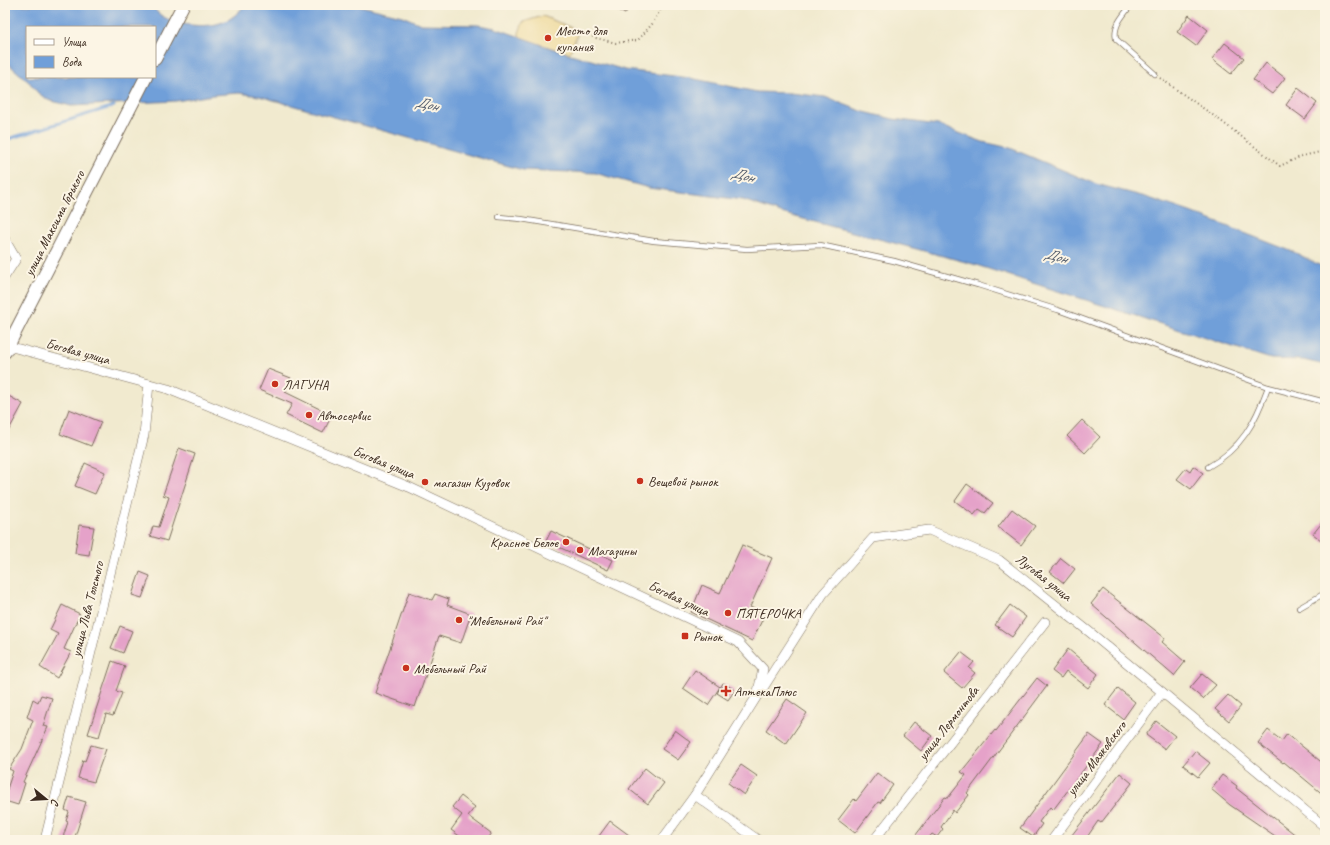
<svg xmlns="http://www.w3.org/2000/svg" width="1330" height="845" font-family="Caveat,sans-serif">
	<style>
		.sand { fill: #eeda9e; stroke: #94825e }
		.water { fill: #709fd9; stroke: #56647c; fill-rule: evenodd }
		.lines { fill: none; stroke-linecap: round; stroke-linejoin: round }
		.stream { stroke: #709fd9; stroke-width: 3 }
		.building { fill: #e5a2c9 }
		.service-casing { stroke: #7b6d5c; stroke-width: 6 }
		.minor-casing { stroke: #7b6d5c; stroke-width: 10 }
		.secondary-casing { stroke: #7b6d5c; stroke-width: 14 }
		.path { stroke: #7b6d5c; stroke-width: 2; stroke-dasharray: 1 3; stroke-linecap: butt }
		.service { stroke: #fff; stroke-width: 4.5 }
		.minor { stroke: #fff; stroke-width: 9 }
		.secondary { stroke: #fff; stroke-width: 12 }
		.poi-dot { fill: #c8321e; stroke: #fcf5e5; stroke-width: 1.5 }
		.labels { text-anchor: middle; stroke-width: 4; stroke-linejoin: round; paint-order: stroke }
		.poi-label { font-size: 14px; fill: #3b2a1e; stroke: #fcf5e5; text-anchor: start }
		.street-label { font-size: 14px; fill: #3b2a1e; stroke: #fcf5e5 }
		.water-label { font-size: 15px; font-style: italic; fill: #505969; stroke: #fcf5e5 }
	</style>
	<rect width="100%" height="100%" fill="#fcf5e5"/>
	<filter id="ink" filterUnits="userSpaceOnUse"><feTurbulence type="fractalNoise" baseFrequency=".025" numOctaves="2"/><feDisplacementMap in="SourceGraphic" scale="8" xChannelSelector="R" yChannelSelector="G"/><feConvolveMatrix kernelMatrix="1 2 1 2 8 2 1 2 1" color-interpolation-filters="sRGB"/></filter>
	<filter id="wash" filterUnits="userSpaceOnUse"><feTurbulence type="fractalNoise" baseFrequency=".012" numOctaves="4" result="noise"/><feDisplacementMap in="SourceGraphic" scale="16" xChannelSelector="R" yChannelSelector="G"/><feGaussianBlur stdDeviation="0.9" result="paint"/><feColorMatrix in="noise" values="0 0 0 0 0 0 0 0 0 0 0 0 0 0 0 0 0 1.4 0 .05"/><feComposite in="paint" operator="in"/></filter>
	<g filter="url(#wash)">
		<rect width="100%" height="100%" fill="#f1eacf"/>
		<!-- sand -->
		<polygon class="sand" points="543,16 574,29 577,35 570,52 565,56 520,41 519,33 523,22"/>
		<!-- water -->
		<path class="water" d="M 5,5 L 152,5 C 161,25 202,29 220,23 C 231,20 238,13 245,5 L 357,5 L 402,16 L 421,24 L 478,25 L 495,28 L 557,50 L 625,70 L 690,78 L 757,92 L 790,93 L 825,97 L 864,112 L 893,119 L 938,125 L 983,142 L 1010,148 L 1096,184 L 1146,197 L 1190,212 L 1296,253 L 1325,268 L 1325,365 L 1303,360 L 1271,359 L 973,264 L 781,213 L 743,200 L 649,188 L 595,173 L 523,170 L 259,96 L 239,93 L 213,95 L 176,101 L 71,106 L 48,100 L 38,93 L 30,83 L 5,61 ZM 27,27 L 155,27 L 155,77 L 27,77 Z"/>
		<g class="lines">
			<!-- stream -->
			<polyline class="stream" points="5,140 114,106"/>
		</g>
		<g id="blocks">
			<!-- building -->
			<g class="building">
				<polygon points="608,5 630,5 625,14"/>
				<polygon points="1189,15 1208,30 1196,46 1177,32"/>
				<polygon points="1225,43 1244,58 1231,74 1212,59"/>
				<polygon points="1266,63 1285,78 1272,94 1253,80"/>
				<polygon points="1298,88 1317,103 1305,119 1286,105"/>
				<polygon points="268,369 291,378 285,392 332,415 323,433 286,415 292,404 259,390"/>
				<polygon points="5,394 23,404 5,437"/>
				<polygon points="69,409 101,422 91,446 60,434"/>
				<polygon points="1082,420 1100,437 1085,453 1067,436"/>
				<polygon points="179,448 195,454 167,541 150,536 153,526 159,527 169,497 163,495"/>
				<polygon points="85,463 105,472 95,494 75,486"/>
				<polygon points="1193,466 1203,473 1191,489 1177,479 1186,468 1190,471"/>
				<polygon points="967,484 993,503 985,513 979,509 974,515 955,501"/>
				<polygon points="1012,509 1035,526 1021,545 998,527"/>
				<polygon points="1325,519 1325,543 1313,534"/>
				<polygon points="79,525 94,527 89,555 75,553"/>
				<polygon points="551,531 613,560 608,570 546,541"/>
				<polygon points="742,545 772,558 750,607 765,614 752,641 691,612 702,585 720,593"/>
				<polygon points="1061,558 1075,569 1064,583 1050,572"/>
				<polygon points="140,572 150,576 142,598 132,595"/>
				<polygon points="1103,589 1165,638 1162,642 1185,662 1174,676 1091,604"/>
				<polygon points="409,592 432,600 435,594 449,599 447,605 471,614 461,643 439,636 415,707 375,693"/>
				<polygon points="62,605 80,614 64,649 71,652 57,678 40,667 58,634 50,630"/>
				<polygon points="1010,605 1026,617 1012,637 995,625"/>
				<polygon points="120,626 132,631 123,653 111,648"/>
				<polygon points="1068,649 1098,674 1088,688 1066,671 1061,678 1052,671"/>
				<polygon points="961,652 974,662 969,668 975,673 962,688 944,673"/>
				<polygon points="112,661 125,666 116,691 122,693 113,716 106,714 99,737 88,734"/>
				<polygon points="695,670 720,687 708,705 683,688"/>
				<polygon points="1202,674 1216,685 1203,699 1190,688"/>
				<polygon points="1037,678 1047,686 967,793 969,795 955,813 953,810 941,827 943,829 937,837 932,834 927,840 912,840 945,797 948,798 966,775 961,772 995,730 996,731"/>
				<polygon points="723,683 735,690 728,700 717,693"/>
				<polygon points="1118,688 1135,702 1123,719 1105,705"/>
				<polygon points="41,695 52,698 43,726 48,727 23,782 25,783 18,805 5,801 5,795 13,771 9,769 22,749 33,720 27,717 33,699 38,702"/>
				<polygon points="1228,695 1241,706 1229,721 1215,709"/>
				<polygon points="787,699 807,713 786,744 766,730"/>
				<polygon points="1156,721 1175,736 1165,749 1146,735"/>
				<polygon points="914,722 932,736 921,751 903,736"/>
				<polygon points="675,730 691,742 678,760 662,749"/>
				<polygon points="1268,730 1282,741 1287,734 1325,765 1325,796 1284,762 1283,763 1258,743"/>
				<polygon points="1089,734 1103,744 1053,810 1050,807 1039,822 1042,824 1033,837 1020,828"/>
				<polygon points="91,745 106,749 94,782 78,778 83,760 85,761"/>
				<polygon points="1195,751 1210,763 1198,777 1183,765"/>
				<polygon points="741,765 757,776 744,795 728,783"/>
				<polygon points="645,768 664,783 648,804 629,789"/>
				<polygon points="877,773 893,785 880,803 878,802 855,833 838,820 854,799 856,801"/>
				<polygon points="1120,773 1132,783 1101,823 1098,821 1085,840 1068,840"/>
				<polygon points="1222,775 1237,786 1236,788 1302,840 1281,840 1230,805 1211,789"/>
				<polygon points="461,796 475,807 468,816 491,833 486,840 465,840 451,830 462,815 452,807"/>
				<polygon points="69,797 86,802 74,840 62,840 68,822 66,821 69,812 65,810"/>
				<polygon points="610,821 629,835 626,840 596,840"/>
			</g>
		</g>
	</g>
	<g filter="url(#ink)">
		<use href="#blocks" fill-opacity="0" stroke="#7b6d5c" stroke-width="1"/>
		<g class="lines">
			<defs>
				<g id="service">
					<path d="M 1131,5 C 1123,16 1113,25 1116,39 L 1155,74"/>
					<polyline points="499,217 521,219 654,241 747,249 820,245 894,261 978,285 1058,310 1268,387 1325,402"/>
					<path d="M 1208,467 C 1242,448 1255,423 1268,387"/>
					<polyline points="1299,608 1325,593"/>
				</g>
				<g id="minor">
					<polyline points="5,240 16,259 5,276"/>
					<polyline points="8,346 168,389 409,487 738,642 763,669 757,696 695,795 662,840"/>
					<polyline points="761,691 823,594 873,538 929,530 999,560 1092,634 1325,827"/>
					<polyline points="695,795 758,840"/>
					<polyline points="45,840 144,435 149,384"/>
					<polyline points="874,840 1045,622"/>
					<polyline points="1052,840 1162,692"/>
				</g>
				<g id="secondary">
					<polyline points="155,59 183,5"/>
					<polyline points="5,352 146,77"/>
				</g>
			</defs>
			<!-- service casing -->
			<use href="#service" class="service-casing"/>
			<!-- minor casing -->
			<use href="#minor" class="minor-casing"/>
			<!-- secondary casing -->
			<use href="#secondary" class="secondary-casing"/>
			<!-- path -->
			<g class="path">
				<polyline points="569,33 582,32 596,38 616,43 638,40 653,23 663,5"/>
				<polyline points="1160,78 1217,118 1280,166 1302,156 1325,151"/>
			</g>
			<!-- service -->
			<use href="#service" class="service"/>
			<!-- minor -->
			<use href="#minor" class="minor"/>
			<!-- secondary -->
			<use href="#secondary" class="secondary"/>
		</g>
	</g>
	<!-- markers -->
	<g class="poi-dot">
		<circle cx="548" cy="38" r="4"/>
		<circle cx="275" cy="384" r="4"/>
		<circle cx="309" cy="415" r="4"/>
		<circle cx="640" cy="481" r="4"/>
		<circle cx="425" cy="482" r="4"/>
		<circle cx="566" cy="542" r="4"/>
		<circle cx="580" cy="550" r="4"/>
		<circle cx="728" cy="613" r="4"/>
		<circle cx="459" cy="620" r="4"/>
		<rect x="681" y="632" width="8" height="8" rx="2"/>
		<circle cx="406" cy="668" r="4"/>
		<path d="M724 685h4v4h4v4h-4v4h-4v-4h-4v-4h4z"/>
	</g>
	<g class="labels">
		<!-- poi labels -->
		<g class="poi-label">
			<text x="556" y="35">Место для<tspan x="556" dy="16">купания</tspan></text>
			<text x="283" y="389">ЛАГУНА</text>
			<text x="317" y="420">Автосервис</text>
			<text x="648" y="486">Вещевой рынок</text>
			<text x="433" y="487">магазин Кузовок</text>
			<text x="558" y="547" text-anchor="end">Красное Белое</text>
			<text x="588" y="555">Магазины</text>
			<text x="736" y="618">ПЯТЕРОЧКА</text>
			<text x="467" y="625">"Мебельный Рай"</text>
			<text x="693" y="641">Рынок</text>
			<text x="414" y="673">Мебельный Рай</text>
			<text x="734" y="696">АптекаПлюс</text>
		</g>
		<!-- street labels -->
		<g class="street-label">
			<text transform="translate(54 223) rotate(-63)" y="5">улица Максима Горького</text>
			<text transform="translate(78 351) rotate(15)" y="5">Беговая улица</text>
			<text transform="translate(384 462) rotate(22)" y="5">Беговая улица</text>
			<text transform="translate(1044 577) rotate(38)" y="5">Луговая улица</text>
			<text transform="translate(679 598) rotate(25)" y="5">Беговая улица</text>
			<text transform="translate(87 609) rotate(-76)" y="5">улица Льва Толстого</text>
			<text transform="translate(948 723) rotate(-52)" y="5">улица Лермонтова</text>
			<text transform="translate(1096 758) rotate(-53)" y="5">улица Маяковского</text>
		</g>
		<!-- water labels -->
		<g class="water-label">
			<text transform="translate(427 104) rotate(12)" y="5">Дон</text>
			<text transform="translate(743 175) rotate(15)" y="5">Дон</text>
			<text transform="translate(1056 256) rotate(15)" y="5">Дон</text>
		</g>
	</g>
	<!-- margin -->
	<rect width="1330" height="845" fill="none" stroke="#fcf5e5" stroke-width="20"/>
	<!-- legend -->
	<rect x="26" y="26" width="130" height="52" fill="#fcf5e5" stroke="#afa495"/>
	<rect x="34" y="39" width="20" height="6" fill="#ffffff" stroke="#afa495"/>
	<text x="62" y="46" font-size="12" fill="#3b2a1e">Улица</text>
	<rect x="34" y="56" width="20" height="12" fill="#709fd9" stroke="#afa495"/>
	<text x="62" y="66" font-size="12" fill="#3b2a1e">Вода</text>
	<!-- north arrow -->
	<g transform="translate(46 799) rotate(108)" stroke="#fcf5e5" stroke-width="3" paint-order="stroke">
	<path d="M0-3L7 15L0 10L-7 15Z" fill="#3b2a1e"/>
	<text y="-6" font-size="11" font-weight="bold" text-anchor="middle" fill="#3b2a1e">С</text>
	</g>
</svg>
